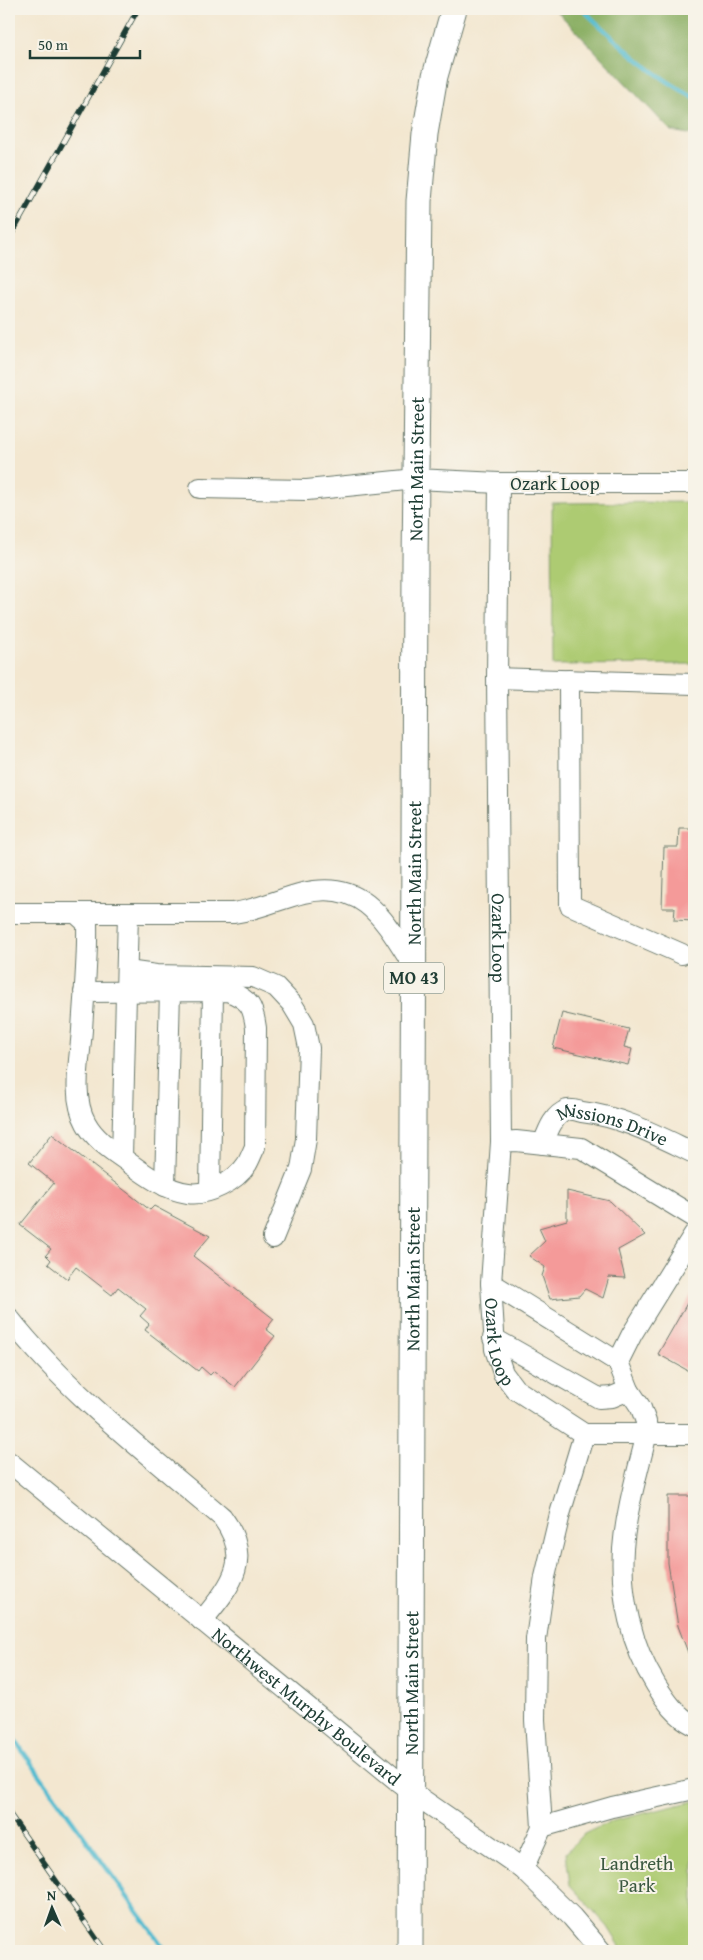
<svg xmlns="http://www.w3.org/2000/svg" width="703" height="1960" font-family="'Gentium Book Plus',serif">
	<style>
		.green { fill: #adcb72; stroke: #668453 }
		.forest { fill: #8aaf64; stroke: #54764c }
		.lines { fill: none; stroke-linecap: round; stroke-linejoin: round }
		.stream { stroke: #53bcd0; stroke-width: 4.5 }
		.building { fill: #f49a99 }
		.minor-casing { stroke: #69786b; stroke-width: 22 }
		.major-casing { stroke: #69786b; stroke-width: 27 }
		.minor { stroke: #fff; stroke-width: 20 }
		.major { stroke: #fff; stroke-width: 25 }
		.rail-casing { stroke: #1f3d34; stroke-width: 5.5 }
		.rail { stroke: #f7f3e8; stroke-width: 4; stroke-dasharray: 11; stroke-linecap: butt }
		.labels { text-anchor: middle; stroke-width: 4; stroke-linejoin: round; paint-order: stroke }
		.shield { fill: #f7f3e8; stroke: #60746a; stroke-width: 1 }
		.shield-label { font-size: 18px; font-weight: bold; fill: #1f3d34 }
		.street-label { font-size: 19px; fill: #1f3d34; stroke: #f7f3e8 }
		.park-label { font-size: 19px; fill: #3b5940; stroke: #f7f3e8 }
	</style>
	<rect width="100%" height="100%" fill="#f7f3e8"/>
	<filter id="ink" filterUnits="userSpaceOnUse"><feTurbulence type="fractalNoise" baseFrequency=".02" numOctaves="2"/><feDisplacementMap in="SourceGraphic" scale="10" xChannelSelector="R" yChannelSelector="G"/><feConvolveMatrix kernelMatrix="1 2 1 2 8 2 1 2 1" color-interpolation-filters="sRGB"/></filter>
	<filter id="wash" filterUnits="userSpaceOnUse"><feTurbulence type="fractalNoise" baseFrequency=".0096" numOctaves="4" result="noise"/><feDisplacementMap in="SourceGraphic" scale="20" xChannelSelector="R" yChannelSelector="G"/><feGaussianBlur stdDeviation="1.12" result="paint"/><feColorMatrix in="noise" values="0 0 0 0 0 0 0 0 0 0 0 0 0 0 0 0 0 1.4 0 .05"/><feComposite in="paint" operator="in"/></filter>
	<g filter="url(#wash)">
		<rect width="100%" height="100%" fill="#f3e7d0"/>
		<!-- green -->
		<g class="green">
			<polygon points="694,502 694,664 553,665 552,503"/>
			<polygon points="694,1801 694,1951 623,1951 608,1927 570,1885 566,1853 582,1835 609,1822"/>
		</g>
		<!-- forest -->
		<polygon class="forest" points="555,9 694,9 694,135 671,131"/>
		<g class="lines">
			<!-- stream -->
			<g class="stream">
				<path d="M 582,9 C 616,41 652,76 694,97"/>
				<polyline points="9,1732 166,1951"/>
			</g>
		</g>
		<g id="blocks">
			<!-- building -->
			<g class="building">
				<polygon points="679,828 694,828 694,921 674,920 675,908 662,908 664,847 678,847"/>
				<polygon points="562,1013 629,1029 624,1047 632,1049 628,1065 553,1048"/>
				<polygon points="52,1134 150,1210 154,1206 210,1236 193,1256 274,1319 266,1329 275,1336 235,1387 214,1371 210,1375 201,1367 198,1371 145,1330 149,1324 140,1316 146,1309 118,1287 112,1295 76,1267 67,1279 48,1264 51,1260 46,1255 51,1249 20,1225 54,1183 29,1163"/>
				<polygon points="567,1191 610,1201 645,1235 618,1250 625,1278 609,1277 603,1298 585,1289 579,1296 550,1299 542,1276 545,1267 529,1256 545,1241 539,1228 567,1220"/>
				<polygon points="694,1291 694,1374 658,1354"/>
				<polygon points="668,1496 694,1496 693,1666 678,1626 668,1563"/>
			</g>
		</g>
	</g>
	<g filter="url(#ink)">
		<use href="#blocks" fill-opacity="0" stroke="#69786b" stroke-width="1"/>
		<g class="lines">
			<defs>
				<g id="minor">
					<path id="s1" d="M 694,483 L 499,483 L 497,678 L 501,1142 L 491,1283 L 495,1349 L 503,1373 L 515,1389 L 584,1434 L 694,1434"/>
					<polyline points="200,488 307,490 416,479 499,483"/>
					<polyline points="497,678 694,684"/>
					<polyline points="569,680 570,905 682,954"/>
					<path d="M 9,913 L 233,913 C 257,910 279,899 303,893 C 365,878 386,923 414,967"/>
					<path d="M 76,913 L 87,923 C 88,959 84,994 82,1030 C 80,1059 71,1097 86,1123 C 95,1140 113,1151 128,1162 C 146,1175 166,1190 188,1193 C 208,1196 236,1181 247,1164 C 250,1159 252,1153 255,1147 L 256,1028 C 253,1006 250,1000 228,991 L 84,992"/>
					<polyline points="127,971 156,975 253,977 276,987 292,1004 304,1024 309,1048 306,1139 301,1169 273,1238"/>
					<polyline points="501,1142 516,1141 581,1148 694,1217"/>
					<path id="s2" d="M 543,1144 C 548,1131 553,1115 567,1110 C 572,1109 578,1111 582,1112 C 623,1117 658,1136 694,1153"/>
					<polyline points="122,1157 128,913"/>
					<polyline points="165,1186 170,991"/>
					<polyline points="210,1190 213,991"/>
					<path d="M 491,1283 L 618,1362 L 629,1390 L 641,1408 L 646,1422 L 647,1433 C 638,1471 626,1510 623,1549 C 620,1596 631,1645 656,1685 C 666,1701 677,1717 694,1725"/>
					<path d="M 9,1318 C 69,1394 148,1454 222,1517 C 254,1560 231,1585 202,1621"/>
					<polyline points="493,1338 599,1398 612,1397 629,1390"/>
					<polyline points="618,1362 632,1334 694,1234"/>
					<path id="s3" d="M 9,1462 L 410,1791 L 523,1869 L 572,1917 L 601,1951"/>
					<polyline points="542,1827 535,1720 536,1639 545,1577 560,1514 584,1434"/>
					<polyline points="523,1869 542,1827 612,1807 694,1789"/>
				</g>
				<g id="major">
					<path id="s4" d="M 410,1951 L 415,562 L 419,201 L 425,134 L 435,76 L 454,9"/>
				</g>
			</defs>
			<!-- minor casing -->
			<use href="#minor" class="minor-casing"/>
			<!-- major casing -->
			<use href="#major" class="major-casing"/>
			<!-- minor -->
			<use href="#minor" class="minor"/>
			<!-- major -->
			<use href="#major" class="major"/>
			<defs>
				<g id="rail">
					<polyline points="9,239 138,9"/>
					<polyline points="9,1813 105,1951"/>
				</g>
			</defs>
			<!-- rail casing -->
			<use href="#rail" class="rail-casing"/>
			<!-- rail -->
			<use href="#rail" class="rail"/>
		</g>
	</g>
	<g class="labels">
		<!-- shield labels -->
		<rect class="shield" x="384" y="962.5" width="60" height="31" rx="4"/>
		<g class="shield-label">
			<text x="414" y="984">MO 43</text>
		</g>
		<!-- street labels -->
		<g class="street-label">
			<text dy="7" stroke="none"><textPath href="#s4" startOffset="1482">North Main Street</textPath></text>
			<text x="555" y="490">Ozark Loop</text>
			<text dy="7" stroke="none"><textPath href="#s4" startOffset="1078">North Main Street</textPath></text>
			<text dy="7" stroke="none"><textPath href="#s1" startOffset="650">Ozark Loop</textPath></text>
			<text dy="7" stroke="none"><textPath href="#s2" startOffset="90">Missions Drive</textPath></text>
			<text dy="7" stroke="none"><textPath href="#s4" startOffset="672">North Main Street</textPath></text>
			<text dy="7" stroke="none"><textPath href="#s1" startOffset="1055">Ozark Loop</textPath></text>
			<text dy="7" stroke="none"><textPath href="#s4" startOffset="268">North Main Street</textPath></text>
			<text dy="7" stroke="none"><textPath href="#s3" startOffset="385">Northwest Murphy Boulevard</textPath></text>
		</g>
		<!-- park labels -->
		<g class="park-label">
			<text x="637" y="1870">Landreth<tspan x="637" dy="22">Park</tspan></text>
		</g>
	</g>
	<!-- margin -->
	<rect width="703" height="1960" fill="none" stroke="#f7f3e8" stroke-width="30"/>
	<!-- north arrow -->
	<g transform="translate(52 1908) rotate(358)" stroke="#f7f3e8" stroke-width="4" paint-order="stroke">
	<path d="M0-4L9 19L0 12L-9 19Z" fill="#1f3d34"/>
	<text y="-8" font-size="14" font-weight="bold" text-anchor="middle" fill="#1f3d34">N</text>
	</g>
	<!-- scale -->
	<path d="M30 50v8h110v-8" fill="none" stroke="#1f3d34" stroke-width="2.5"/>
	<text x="38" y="50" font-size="15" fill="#1f3d34" stroke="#f7f3e8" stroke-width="4" paint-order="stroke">50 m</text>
</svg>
